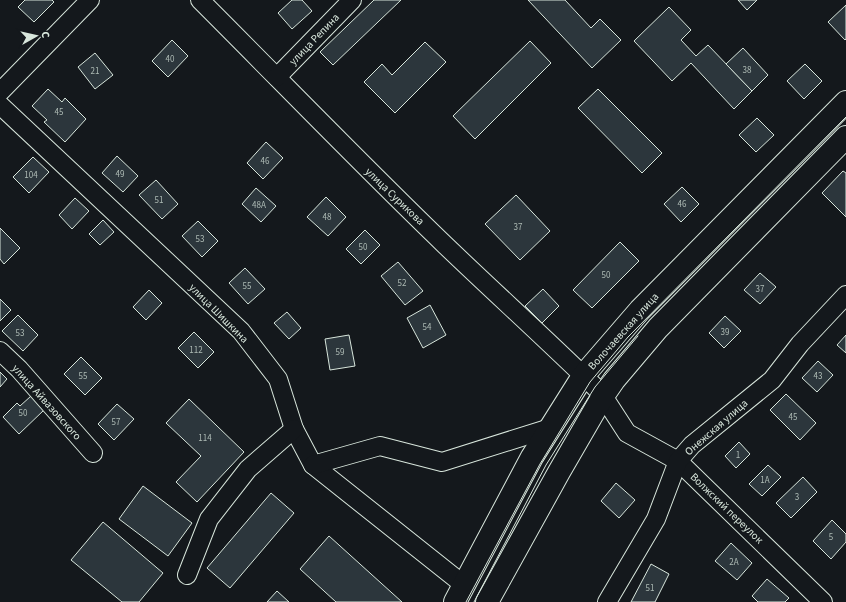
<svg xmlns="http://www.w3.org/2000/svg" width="846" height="602" font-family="'Source Sans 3',sans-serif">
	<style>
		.building { fill: #2c363c; stroke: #d8e6dc }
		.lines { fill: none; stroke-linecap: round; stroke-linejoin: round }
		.minor-casing { stroke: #d8e6dc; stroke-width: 20 }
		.major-casing { stroke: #d8e6dc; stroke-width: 24 }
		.minor { stroke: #14181c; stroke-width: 18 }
		.major { stroke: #14181c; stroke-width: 22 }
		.tram { stroke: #d8e6dc; stroke-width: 1 }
		.labels { text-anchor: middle; stroke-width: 3; stroke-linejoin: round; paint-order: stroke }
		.number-label { font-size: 9px; fill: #adbab4 }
		.street-label { font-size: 11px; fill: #d8e6dc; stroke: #14181c }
	</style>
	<rect width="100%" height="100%" fill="#14181c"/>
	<!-- building -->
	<g class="building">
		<polygon points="25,0 52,0 54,2 34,22 18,7"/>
		<polygon points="292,0 302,0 312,11 292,29 278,13"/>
		<polygon points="374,0 401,0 333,65 320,52"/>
		<polygon points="528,0 565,0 591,28 600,19 621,40 592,68"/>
		<polygon points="738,0 757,0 747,10"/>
		<polygon points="846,5 846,39 845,40 828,22"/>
		<polygon points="669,7 691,30 681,40 696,56 708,45 752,91 734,109 691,63 672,81 634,41"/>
		<polygon points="172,40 188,56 168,77 152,61"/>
		<polygon points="530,41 551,63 475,139 453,116"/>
		<polygon points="425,42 446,62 395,113 364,82 382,64 392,75"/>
		<polygon points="743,48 768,75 752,91 726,64"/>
		<polygon points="95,53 113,75 95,89 78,67"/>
		<polygon points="805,64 822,81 804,99 787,81"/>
		<polygon points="48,89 62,102 65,98 86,119 65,142 44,122 47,120 32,106"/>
		<polygon points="598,89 662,153 642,173 578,108"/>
		<polygon points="757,118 774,135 756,152 739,135"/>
		<polygon points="266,142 283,158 263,179 247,163"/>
		<polygon points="117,156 138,176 123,192 102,173"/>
		<polygon points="33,157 49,172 29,193 13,177"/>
		<polygon points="843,171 846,173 846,217 822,193"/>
		<polygon points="156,180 178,204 162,219 139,195"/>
		<polygon points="682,187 699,204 681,222 664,204"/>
		<polygon points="256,188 276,206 261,222 242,204"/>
		<polygon points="516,195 550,231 520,260 485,224"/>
		<polygon points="326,197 346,217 328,236 307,217"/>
		<polygon points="75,198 89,211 72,229 59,215"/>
		<polygon points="103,220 114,232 100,245 89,234"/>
		<polygon points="198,221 218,241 202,257 182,236"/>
		<polygon points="0,228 20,248 4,264 0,259"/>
		<polygon points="365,230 380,245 361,264 346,249"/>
		<polygon points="620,242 639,261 592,308 573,290"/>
		<polygon points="398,262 423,291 405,305 381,276"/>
		<polygon points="245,268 265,289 248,304 229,283"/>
		<polygon points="760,273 776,287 760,304 744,290"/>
		<polygon points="543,289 559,306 542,323 525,306"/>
		<polygon points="149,290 162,303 146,320 133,307"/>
		<polygon points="0,299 11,310 0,321"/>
		<polygon points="430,305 446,335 423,348 407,318"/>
		<polygon points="287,312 301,328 289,339 274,323"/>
		<polygon points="18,315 38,335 23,351 2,331"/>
		<polygon points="725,316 741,331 724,348 709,333"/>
		<polygon points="194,332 214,352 198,368 178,348"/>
		<polygon points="349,335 355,366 330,370 325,339"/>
		<polygon points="846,335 846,353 837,345"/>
		<polygon points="81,357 102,378 85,395 64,374"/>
		<polygon points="818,361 833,375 817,392 802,378"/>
		<polygon points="0,372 7,379 0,387"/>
		<polygon points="786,394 816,423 800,440 770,410"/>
		<polygon points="31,396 44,410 19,434 3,417 17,403 20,406"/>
		<polygon points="189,399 244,452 197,502 176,482 201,456 166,423"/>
		<polygon points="117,404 134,419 114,440 98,424"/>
		<polygon points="739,442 750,454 736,468 725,456"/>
		<polygon points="768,465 781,477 762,496 749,484"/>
		<polygon points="803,477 817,492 791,518 776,503"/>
		<polygon points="616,483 635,500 619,518 601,501"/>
		<polygon points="143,486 192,523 168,556 119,519"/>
		<polygon points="271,493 294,513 230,588 207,568"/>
		<polygon points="832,520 846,534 846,542 831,559 813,541"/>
		<polygon points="103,522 163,573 139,602 122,602 71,560"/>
		<polygon points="329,536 402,602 336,602 300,569"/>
		<polygon points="731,543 752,563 737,580 715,561"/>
		<polygon points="651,564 669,574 655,602 631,602"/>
		<polygon points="767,579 789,598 785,602 758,602 752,596"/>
		<polygon points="277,591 289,602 267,602"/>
	</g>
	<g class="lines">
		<defs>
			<g id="minor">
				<path d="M 200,0 C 282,82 362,165 445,245 C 495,293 546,339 595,387 L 603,396 L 627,433 L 678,461 L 823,602"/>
				<polyline points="277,77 352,0"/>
				<polyline points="0,92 90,0"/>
				<polyline points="0,105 241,331 278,379 294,429 313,465 464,585"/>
				<polyline points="0,351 19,369 93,453"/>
				<polyline points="313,465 380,446 442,462 550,428"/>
				<polyline points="187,575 209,519 248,469 294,429"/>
				<polyline points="607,602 656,519 678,461 692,445 772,380 800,344 846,295"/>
			</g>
			<g id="major">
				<polyline points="455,602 532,457 583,376 640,310 846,102"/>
				<polyline points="487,602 559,472 603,396 614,380 658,328 846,137"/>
			</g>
		</defs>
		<!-- minor casing -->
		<use href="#minor" class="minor-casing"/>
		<!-- major casing -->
		<use href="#major" class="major-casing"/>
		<!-- minor -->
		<use href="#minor" class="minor"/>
		<!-- major -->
		<use href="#major" class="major"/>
		<!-- tram -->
		<g class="tram">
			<polyline points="466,602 540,464 590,382 628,337 846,117"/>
			<polyline points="474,602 546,465 595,387 638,336"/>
		</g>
	</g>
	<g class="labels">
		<!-- number labels -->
		<g class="number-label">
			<text x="170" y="62">40</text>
			<text x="747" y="73">38</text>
			<text x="95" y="74">21</text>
			<text x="59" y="115">45</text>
			<text x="265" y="164">46</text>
			<text x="120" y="177">49</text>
			<text x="31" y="178">104</text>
			<text x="159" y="203">51</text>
			<text x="682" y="207">46</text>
			<text x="259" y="208">48А</text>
			<text x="327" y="220">48</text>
			<text x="518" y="230">37</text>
			<text x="200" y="242">53</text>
			<text x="363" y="250">50</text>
			<text x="606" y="278">50</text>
			<text x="402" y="286">52</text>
			<text x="247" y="289">55</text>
			<text x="760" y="292">37</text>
			<text x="427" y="330">54</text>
			<text x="725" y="335">39</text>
			<text x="20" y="336">53</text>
			<text x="196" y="353">112</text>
			<text x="340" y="355">59</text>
			<text x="83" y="379">55</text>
			<text x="818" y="379">43</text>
			<text x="23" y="416">50</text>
			<text x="793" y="420">45</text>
			<text x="116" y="425">57</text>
			<text x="205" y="441">114</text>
			<text x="738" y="458">1</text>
			<text x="765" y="483">1А</text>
			<text x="797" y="500">3</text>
			<text x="831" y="540">5</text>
			<text x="734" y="565">2А</text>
			<text x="650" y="591">51</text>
		</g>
		<!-- street labels -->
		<g class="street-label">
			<text transform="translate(314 39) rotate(-46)" y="4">улица Репина</text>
			<text transform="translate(395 196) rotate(44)" y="4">улица Сурикова</text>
			<text transform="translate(219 313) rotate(45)" y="4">улица Шишкина</text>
			<text transform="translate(623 331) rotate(-48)" y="4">Волочаевская улица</text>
			<text transform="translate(47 402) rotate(48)" y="4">улица Айвазовского</text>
			<text transform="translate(716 427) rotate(-41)" y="4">Онежская улица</text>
			<text transform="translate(727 508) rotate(44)" y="4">Волжский переулок</text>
		</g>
	</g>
	<!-- north arrow -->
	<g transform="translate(36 36) rotate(82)" stroke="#14181c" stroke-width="3" paint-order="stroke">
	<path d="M0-3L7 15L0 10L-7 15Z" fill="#d8e6dc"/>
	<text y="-6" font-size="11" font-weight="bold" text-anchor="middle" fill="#d8e6dc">С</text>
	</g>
</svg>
